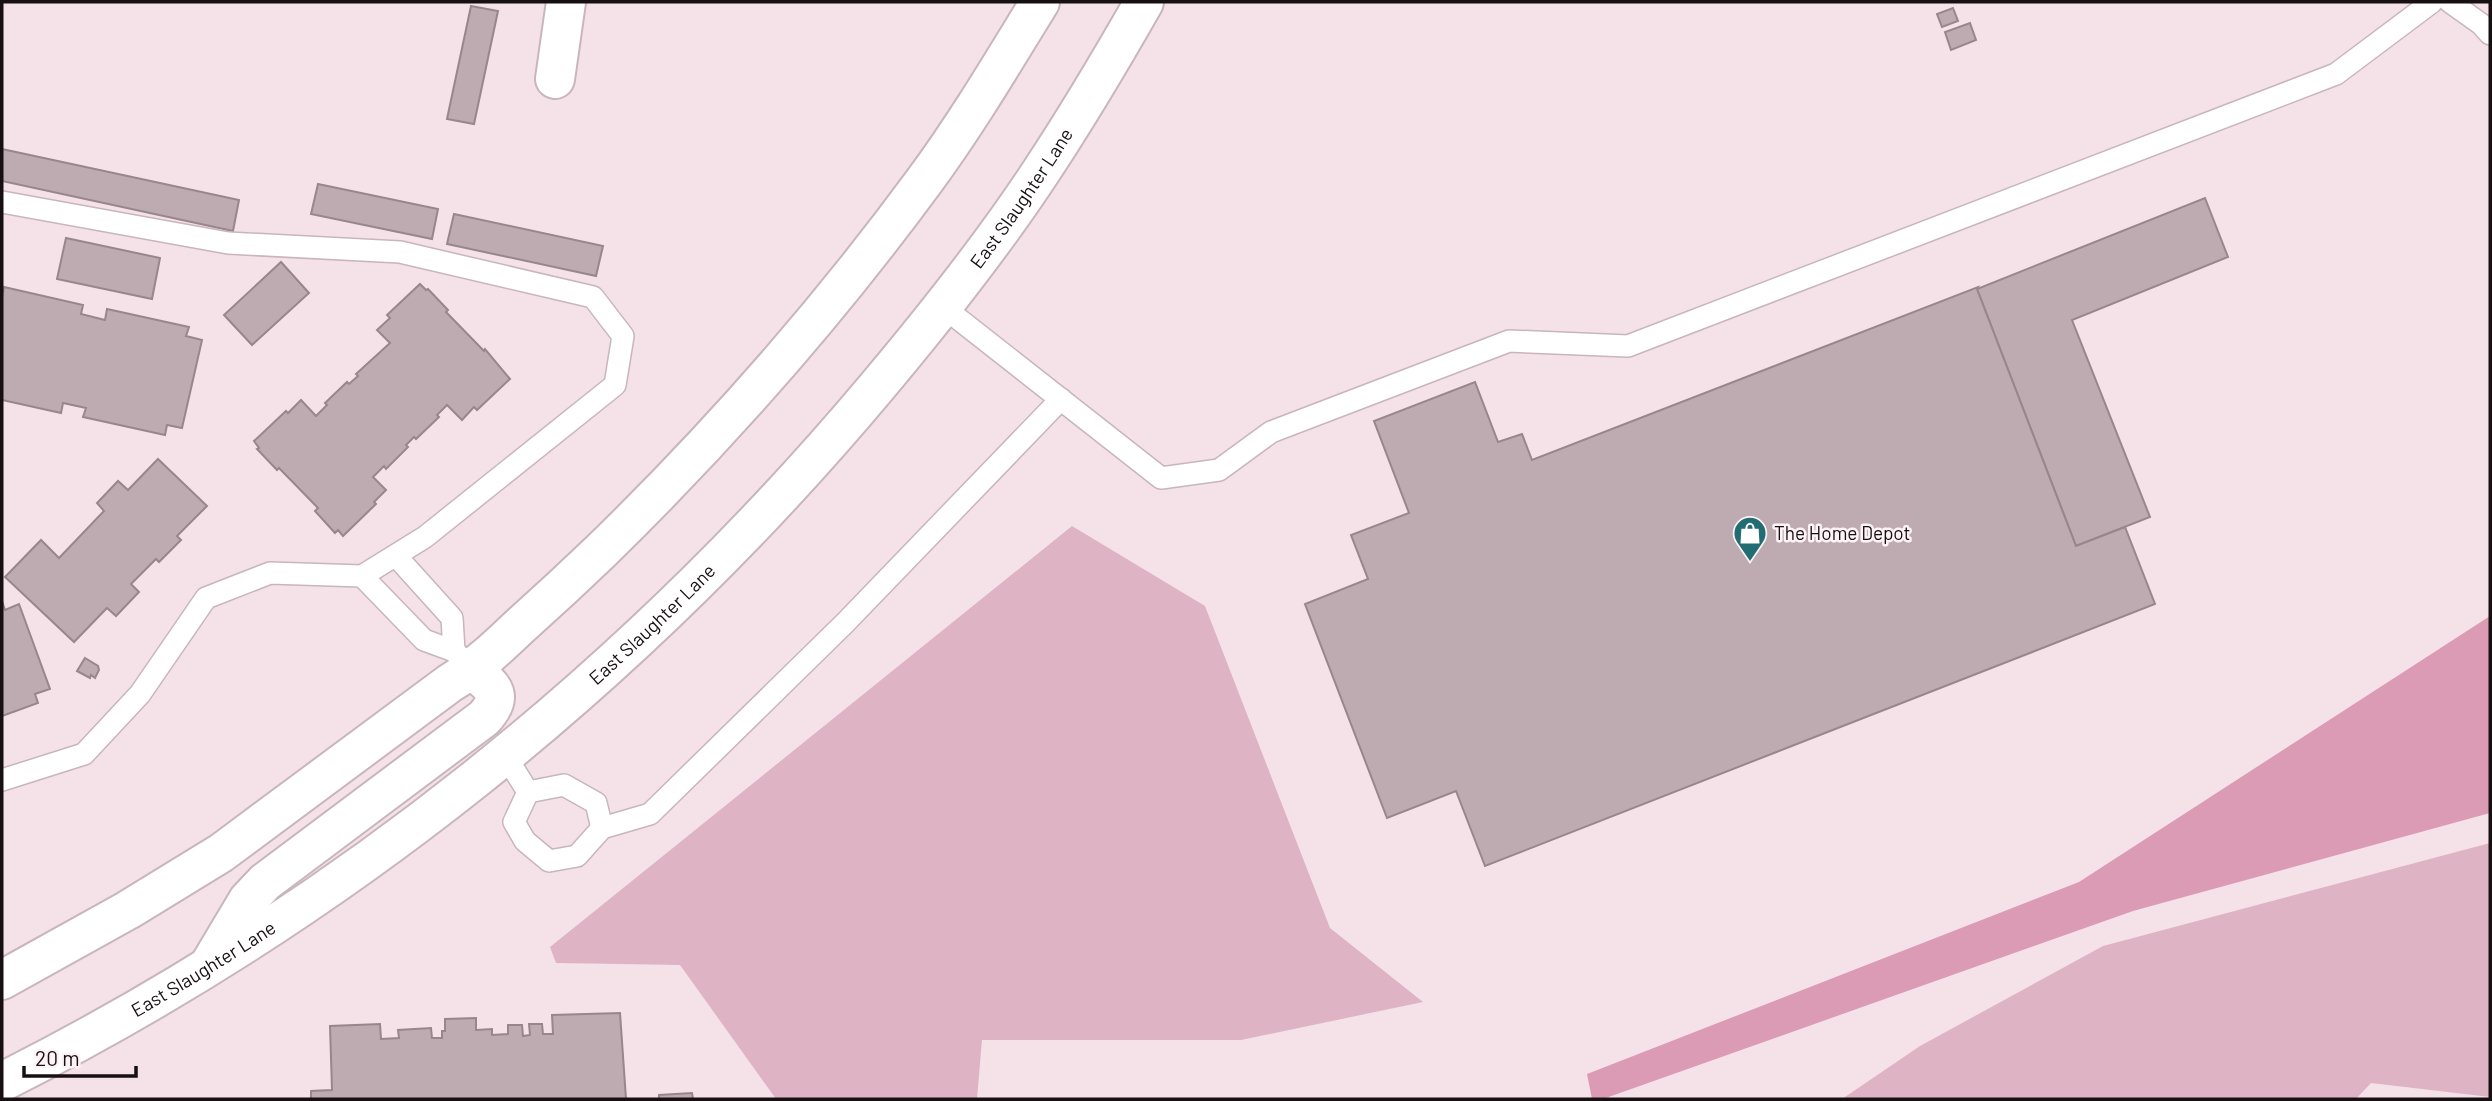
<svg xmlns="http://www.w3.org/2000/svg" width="2492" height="1101" font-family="Barlow,sans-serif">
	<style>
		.green { fill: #deb4c4 }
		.water { fill: #dc9bb4 }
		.building { fill: #bdabb1; stroke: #97868c; stroke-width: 2 }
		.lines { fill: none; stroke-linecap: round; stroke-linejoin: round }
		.lane-casing { stroke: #c8b6bc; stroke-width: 24 }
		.street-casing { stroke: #c8b6bc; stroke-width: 42 }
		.secondary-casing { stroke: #c8b6bc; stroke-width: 42 }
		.lane { stroke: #fff; stroke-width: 21 }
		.street { stroke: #fff; stroke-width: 38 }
		.secondary { stroke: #fff; stroke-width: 38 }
		.labels { text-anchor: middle; stroke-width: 5; stroke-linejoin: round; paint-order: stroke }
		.street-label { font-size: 19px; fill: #171013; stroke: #fdf2f5 }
		.poi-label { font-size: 19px; fill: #171013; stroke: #fdf2f5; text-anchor: start }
	</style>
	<rect width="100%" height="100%" fill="#f5e2e8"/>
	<!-- green -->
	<g class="green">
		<polygon points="1072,526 1205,606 1330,928 1423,1002 1241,1040 982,1040 977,1099 776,1099 680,965 556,963 550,947"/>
		<polygon points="2490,843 2490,1097 2371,1083 2356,1099 1842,1099 1920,1046 2103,946"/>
	</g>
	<!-- water -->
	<polygon class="water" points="2490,616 2490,813 2133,911 1603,1099 1592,1099 1587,1074 2079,882"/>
	<!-- building -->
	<g class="building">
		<polygon points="471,6 498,11 474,124 447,119"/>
		<polygon points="1953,8 1958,21 1942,27 1937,14"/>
		<polygon points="1970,23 1976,40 1951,50 1945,32"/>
		<polygon points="2,149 239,200 233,231 2,181"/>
		<polygon points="318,184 438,209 432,239 311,214"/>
		<polygon points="2205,198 2228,257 2072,320 2150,517 2076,546 1977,289"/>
		<polygon points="454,214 603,246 596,276 447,244"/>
		<polygon points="66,238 160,258 152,299 57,279"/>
		<polygon points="281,262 309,293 252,345 224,315"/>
		<polygon points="420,284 426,290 428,289 448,310 446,312 484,351 485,349 510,379 477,410 474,407 462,420 447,405 437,415 439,417 416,439 414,437 406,445 408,447 386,469 384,466 373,477 386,490 374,502 376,504 343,536 338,530 335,533 315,511 318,508 279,468 277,470 257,449 259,448 254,441 286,411 288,413 301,400 316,416 327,405 325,403 347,382 349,384 358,376 356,374 390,343 377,330 390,318 387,315"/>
		<polygon points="4,287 83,305 81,314 105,320 107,309 189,327 186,336 202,340 182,428 167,425 165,435 83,417 86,408 63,403 61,413 2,400 2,297"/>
		<polygon points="1978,287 1977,289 2076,546 2125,527 2155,604 1485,866 1456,791 1387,818 1305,604 1368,579 1351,535 1409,513 1374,421 1475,382 1498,442 1522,434 1532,460"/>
		<polygon points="158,459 207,506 177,536 181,540 159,562 156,559 131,584 139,592 116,616 107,608 74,642 5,577 41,540 59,558 104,511 97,503 118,481 128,490"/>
		<polygon points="2,601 5,610 19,604 50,689 35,694 38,703 2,716"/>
		<polygon points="85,658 98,666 99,670 95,678 91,675 90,678 77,671"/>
		<polygon points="620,1013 626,1099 311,1099 311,1091 332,1090 330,1026 380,1024 381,1039 399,1038 398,1030 431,1028 432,1038 442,1038 442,1031 445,1031 445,1019 476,1018 476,1030 492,1029 492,1035 508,1034 508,1025 522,1025 523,1036 530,1035 529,1024 542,1024 543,1034 553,1034 552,1015"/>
		<polygon points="692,1093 693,1099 659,1099 659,1095"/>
	</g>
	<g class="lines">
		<defs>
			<g id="lane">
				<polyline points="2450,2 2481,24 2490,34"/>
				<polyline points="2,202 228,243 400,252 593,297 623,336 615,385 425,537 362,576 270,573 206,598 140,694 84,754 2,780"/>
				<polyline points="942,306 1161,478 1219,470 1271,432 1509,341 1628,346 2336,74 2432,2"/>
				<polyline points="396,556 452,618 454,651"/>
				<polyline points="362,576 424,640 454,651 473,670"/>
				<polyline points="505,755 528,792"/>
				<polyline points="528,792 514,822 525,841 549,861 577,856 602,828 650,814 845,623 1061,399"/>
				<polyline points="528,792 564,785 596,803 602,828"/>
			</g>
			<polyline id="street" points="555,79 566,2"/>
			<g id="secondary">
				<path d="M 211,962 L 248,900 L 265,882 L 484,718 C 505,695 493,687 473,670"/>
				<path d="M 2,980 L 128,910 L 221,853 L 450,683 C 477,667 498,647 520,626 C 548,601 575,576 601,551 C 719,436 828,312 925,180 C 967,123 1003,62 1040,2"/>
				<path id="s1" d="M 2,1082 C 338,913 633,677 875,389 C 933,320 990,249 1040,173 C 1077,117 1111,60 1144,2"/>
			</g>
		</defs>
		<!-- lane casing -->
		<use href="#lane" class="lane-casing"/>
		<!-- street casing -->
		<use href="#street" class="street-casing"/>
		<!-- secondary casing -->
		<use href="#secondary" class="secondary-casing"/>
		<!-- lane -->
		<use href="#lane" class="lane"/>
		<!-- street -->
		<use href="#street" class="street"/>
		<!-- secondary -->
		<use href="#secondary" class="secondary"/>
	</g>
	<!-- icons -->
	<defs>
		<symbol id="shop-pin" viewBox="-11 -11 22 30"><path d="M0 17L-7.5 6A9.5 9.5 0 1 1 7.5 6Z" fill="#226d74" stroke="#fdf2f5"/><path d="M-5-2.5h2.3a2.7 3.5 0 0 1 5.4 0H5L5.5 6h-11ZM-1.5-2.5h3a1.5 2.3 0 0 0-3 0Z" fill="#fff"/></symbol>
	</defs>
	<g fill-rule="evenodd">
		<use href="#shop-pin" x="1731" y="514" width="38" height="52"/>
	</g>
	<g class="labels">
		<!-- street labels -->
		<g class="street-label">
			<text dy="7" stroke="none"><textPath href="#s1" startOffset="1363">East Slaughter Lane</textPath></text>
			<text dy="7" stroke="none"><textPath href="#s1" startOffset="798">East Slaughter Lane</textPath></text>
			<text dy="7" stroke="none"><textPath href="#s1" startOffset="231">East Slaughter Lane</textPath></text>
		</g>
		<!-- poi labels -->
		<g class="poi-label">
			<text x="1774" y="540">The Home Depot</text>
		</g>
	</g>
	<!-- border -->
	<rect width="2492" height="1101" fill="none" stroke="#171013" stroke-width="7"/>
	<!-- scale -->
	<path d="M24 1066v10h112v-10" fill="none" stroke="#171013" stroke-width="3.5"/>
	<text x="35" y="1066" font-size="21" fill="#171013" stroke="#fdf2f5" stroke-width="5" paint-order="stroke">20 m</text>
</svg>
